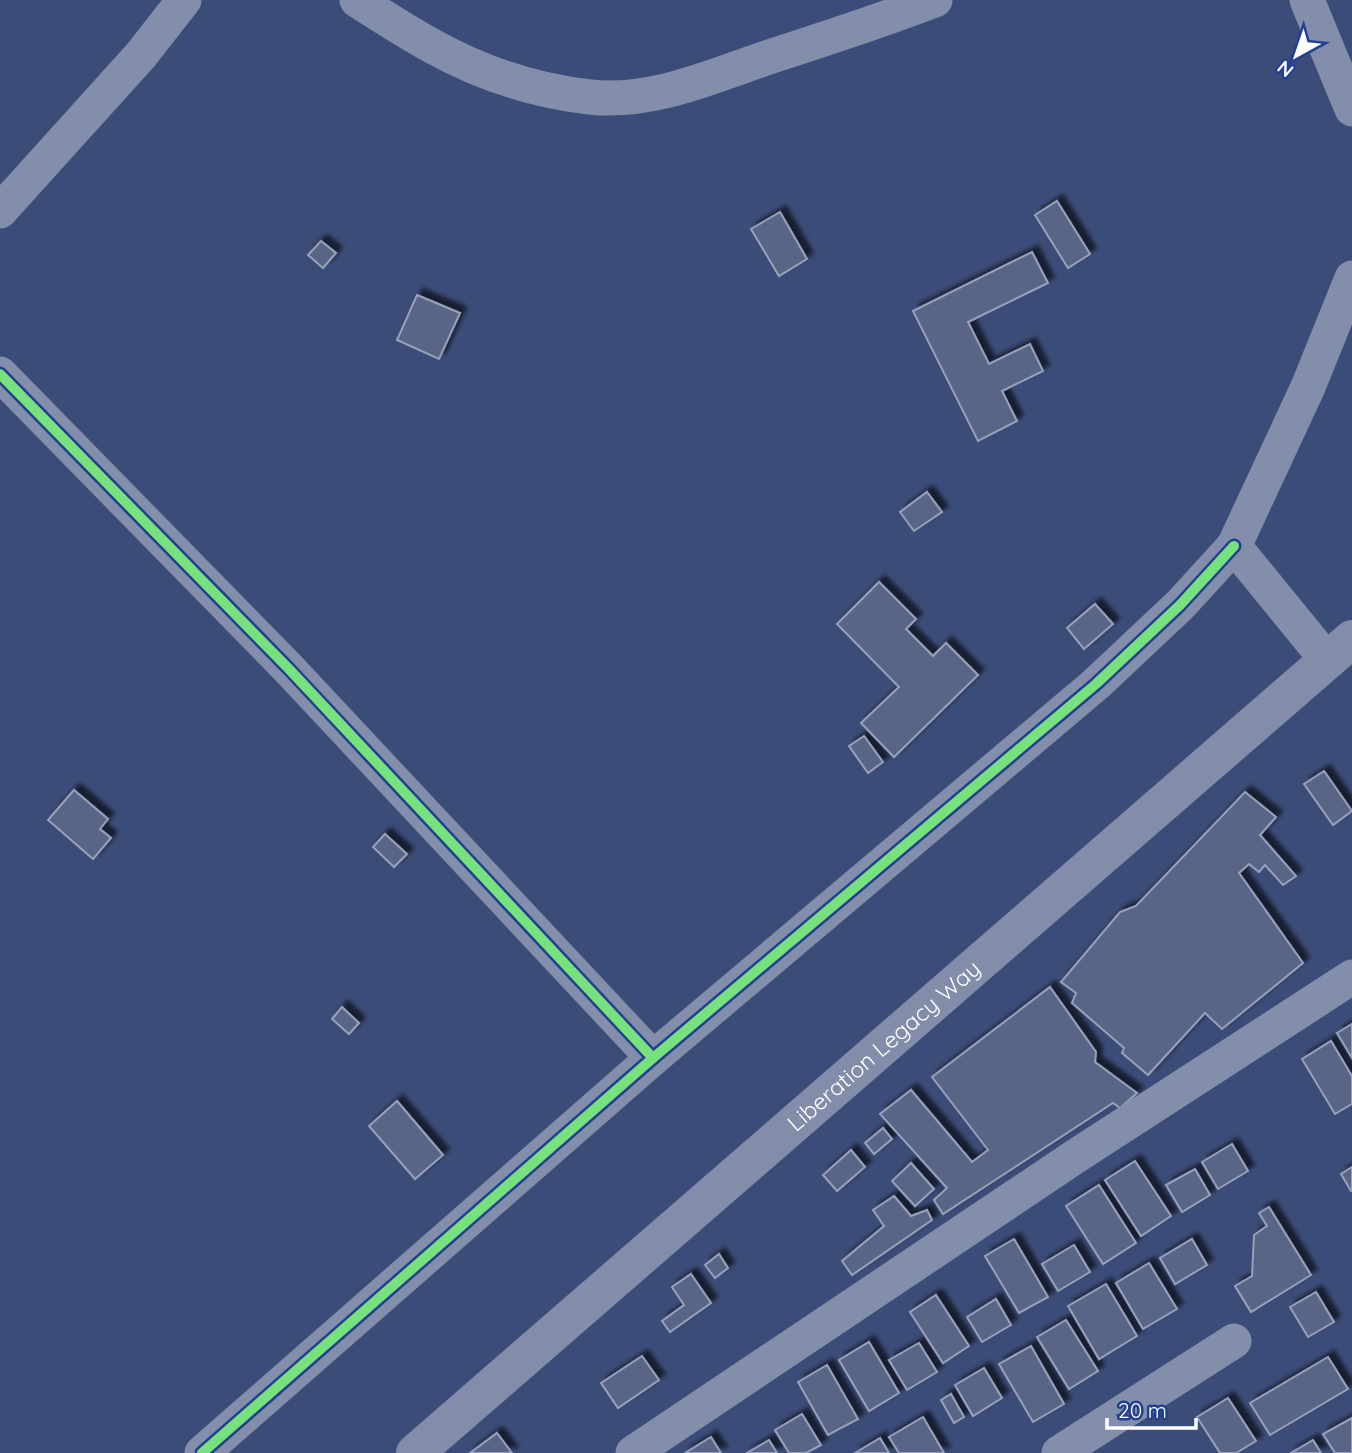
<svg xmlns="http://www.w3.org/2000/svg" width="1352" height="1453" font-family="Quicksand,sans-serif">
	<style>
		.building { fill: #586587; stroke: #98a1b9; stroke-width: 2; filter: url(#shadow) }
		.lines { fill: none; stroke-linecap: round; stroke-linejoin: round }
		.minor { stroke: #838eab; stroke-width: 35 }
		.major { stroke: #838daa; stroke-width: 38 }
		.cycleway-casing { stroke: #234090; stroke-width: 15 }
		.cycleway { stroke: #77e17e; stroke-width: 10 }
		.labels { text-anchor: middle; stroke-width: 5; stroke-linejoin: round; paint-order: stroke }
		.street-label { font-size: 23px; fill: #fff; stroke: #234090 }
	</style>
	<defs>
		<filter id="shadow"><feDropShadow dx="6" dy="-6" stdDeviation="2" flood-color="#0009"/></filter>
	</defs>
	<rect width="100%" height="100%" fill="#3c4c78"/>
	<!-- building -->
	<g class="building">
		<polygon points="1057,201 1090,254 1068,268 1035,215"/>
		<polygon points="780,212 807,259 779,276 751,229"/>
		<polygon points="321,241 336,253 323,268 308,255"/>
		<polygon points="1032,252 1048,283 968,322 989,364 1030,344 1043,371 1002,391 1017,421 978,441 913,311"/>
		<polygon points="417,295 460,313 439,359 397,340"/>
		<polygon points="927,492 942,512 914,531 900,512"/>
		<polygon points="879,582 916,619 906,629 933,656 946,643 978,675 894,757 861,723 899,687 837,624"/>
		<polygon points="1095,604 1113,624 1084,649 1067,628"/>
		<polygon points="864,736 883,762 868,773 849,746"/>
		<polygon points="1324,771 1352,811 1333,825 1304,784"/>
		<polygon points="74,790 108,819 100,829 111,838 93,859 48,820"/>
		<polygon points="1245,792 1276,817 1260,835 1296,876 1283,885 1265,865 1259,872 1249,864 1239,873 1303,963 1222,1029 1205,1013 1148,1075 1122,1053 1124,1048 1072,1003 1076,993 1061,982 1120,912 1136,906"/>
		<polygon points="385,834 407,854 394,867 373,847"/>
		<polygon points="1050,987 1096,1052 1095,1062 1137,1093 1120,1108 1113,1103 943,1214 934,1200 947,1188 880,1114 911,1090 972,1162 988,1150 932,1077"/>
		<polygon points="342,1007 359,1023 349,1034 332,1019"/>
		<polygon points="1352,1024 1352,1058 1337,1033"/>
		<polygon points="1331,1041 1352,1076 1352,1104 1335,1114 1302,1059"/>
		<polygon points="397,1101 443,1155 415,1179 369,1126"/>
		<polygon points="883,1128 892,1139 874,1154 865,1143"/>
		<polygon points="1232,1144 1248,1171 1218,1189 1202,1162"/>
		<polygon points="851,1150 865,1167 837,1191 823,1175"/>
		<polygon points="1135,1161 1171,1216 1141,1236 1105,1180"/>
		<polygon points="911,1163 934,1189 915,1206 892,1181"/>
		<polygon points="1352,1167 1352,1190 1351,1191 1341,1174"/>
		<polygon points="1195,1169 1210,1195 1182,1212 1166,1185"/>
		<polygon points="1099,1185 1136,1243 1103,1264 1066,1206"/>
		<polygon points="894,1196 911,1216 927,1210 932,1220 852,1275 842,1261 884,1226 873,1210"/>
		<polygon points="1269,1207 1311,1275 1251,1312 1235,1286 1252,1276 1254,1235 1267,1226 1259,1213"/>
		<polygon points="1014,1239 1048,1297 1019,1313 985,1256"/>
		<polygon points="1192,1239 1207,1265 1175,1284 1160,1258"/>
		<polygon points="1074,1245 1090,1272 1058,1291 1042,1264"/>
		<polygon points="719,1254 728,1268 715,1278 705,1265"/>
		<polygon points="1149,1263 1177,1309 1143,1329 1116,1283"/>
		<polygon points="691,1274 711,1303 670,1332 662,1321 684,1305 672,1287"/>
		<polygon points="1106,1284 1137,1336 1099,1359 1068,1306"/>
		<polygon points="1316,1292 1334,1322 1308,1337 1290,1307"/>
		<polygon points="936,1295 969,1346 943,1363 910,1312"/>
		<polygon points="996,1299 1011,1325 982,1342 967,1317"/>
		<polygon points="1066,1320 1098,1371 1069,1389 1037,1337"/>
		<polygon points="869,1342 899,1393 869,1411 839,1360"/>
		<polygon points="919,1343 937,1372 907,1390 889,1360"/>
		<polygon points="1031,1346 1064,1404 1033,1422 999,1364"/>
		<polygon points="642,1356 659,1380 618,1408 601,1383"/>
		<polygon points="1328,1357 1348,1389 1270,1435 1250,1403"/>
		<polygon points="827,1365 858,1419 828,1435 798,1382"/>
		<polygon points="984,1368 1002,1398 973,1416 955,1385"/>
		<polygon points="951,1394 964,1417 954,1423 941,1400"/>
		<polygon points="1228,1398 1256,1441 1236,1453 1220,1453 1197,1417"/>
		<polygon points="802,1414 821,1445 806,1453 789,1453 775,1430"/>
		<polygon points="923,1417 944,1453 899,1453 889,1437"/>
		<polygon points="1352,1418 1352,1453 1335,1453 1323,1434"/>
		<polygon points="497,1433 512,1453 470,1453"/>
		<polygon points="711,1437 721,1453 685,1453"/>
		<polygon points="880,1438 889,1453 855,1453"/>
		<polygon points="769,1440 777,1453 747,1453"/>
		<polygon points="1313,1440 1321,1453 1291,1453"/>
	</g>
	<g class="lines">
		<!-- minor -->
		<g class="minor">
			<path d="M 357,0 C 382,16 408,33 434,47 C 481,73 536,91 590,97 C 652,104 712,76 769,57 C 825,39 880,21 935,0"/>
			<polyline points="1307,0 1352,109"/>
			<polyline points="0,211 141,55 184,0"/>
			<polyline points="0,374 289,669 653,1058"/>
			<polyline points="1327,660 1234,546 1308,387 1352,278"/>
			<polyline points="202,1453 653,1058 1096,684 1180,605 1234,546"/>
			<polyline points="633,1453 1076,1156 1352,977"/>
			<polyline points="1059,1453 1234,1341"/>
		</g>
		<!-- major -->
		<path class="major" id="s1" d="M 415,1453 L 1352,639"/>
		<defs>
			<g id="cycleway">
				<polyline points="0,374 289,669 653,1058"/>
				<polyline points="202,1453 653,1058 1096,684 1180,605 1234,546"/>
			</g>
		</defs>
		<!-- cycleway casing -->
		<use href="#cycleway" class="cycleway-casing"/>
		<!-- cycleway -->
		<use href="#cycleway" class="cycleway"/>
	</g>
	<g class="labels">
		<!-- street labels -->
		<g class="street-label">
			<text dy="8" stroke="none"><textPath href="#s1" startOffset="621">Liberation Legacy Way</textPath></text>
		</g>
	</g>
	<!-- north arrow -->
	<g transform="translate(1296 56) rotate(220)" stroke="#234090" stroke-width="5" paint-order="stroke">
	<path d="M0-5L12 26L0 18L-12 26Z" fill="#ffffff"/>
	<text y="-10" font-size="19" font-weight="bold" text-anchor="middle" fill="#ffffff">N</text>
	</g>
	<!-- scale -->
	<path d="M1107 1418v10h89v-10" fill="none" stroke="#ffffff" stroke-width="3.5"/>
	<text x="1118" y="1418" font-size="21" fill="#ffffff" stroke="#234090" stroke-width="5" paint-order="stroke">20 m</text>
</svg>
